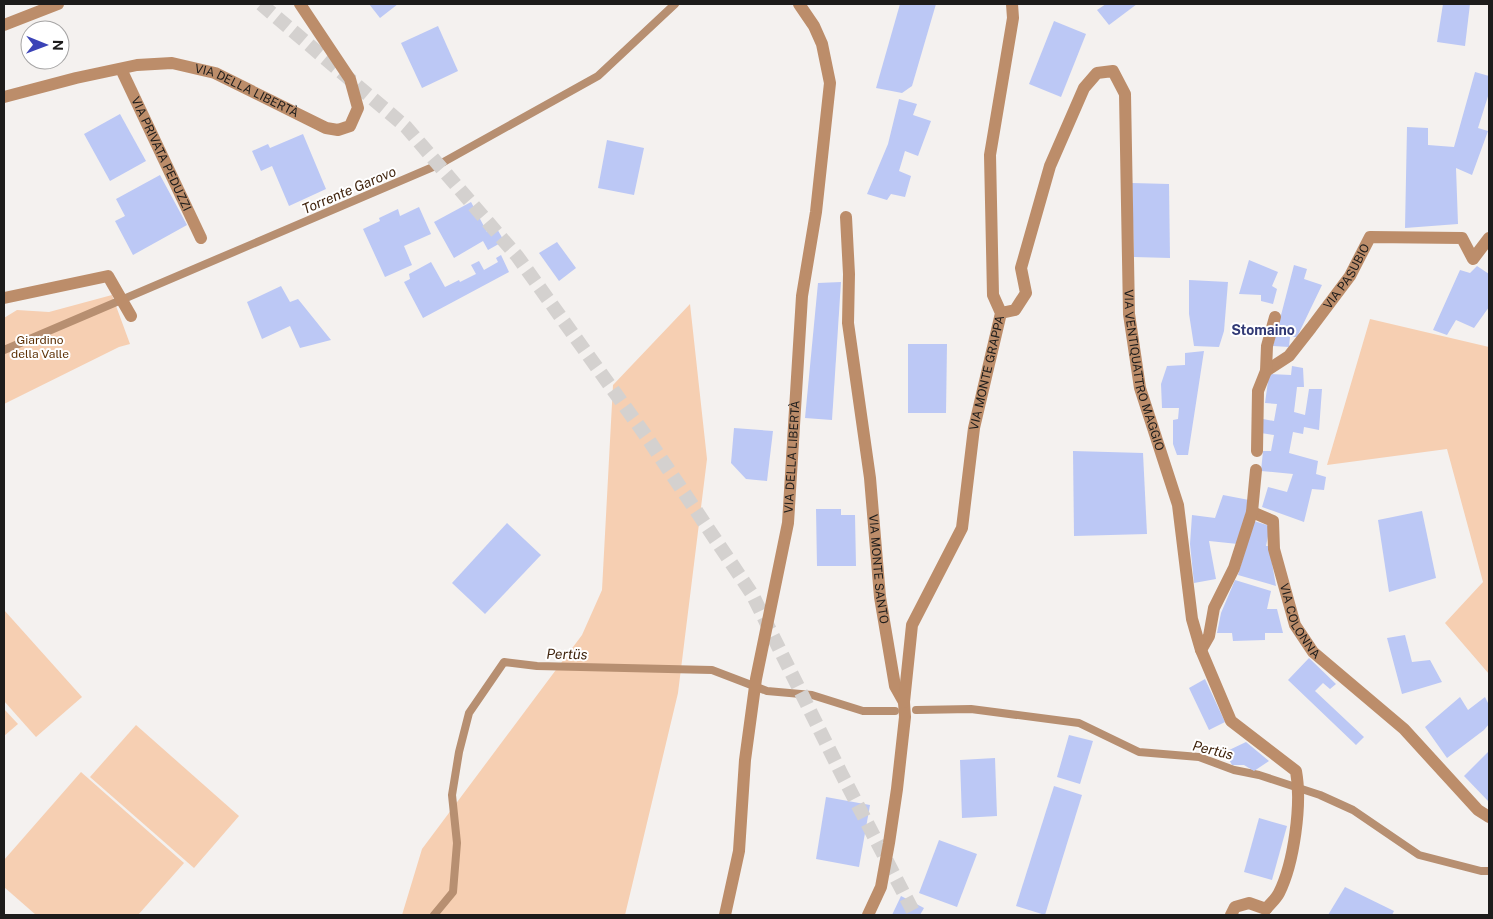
<svg xmlns="http://www.w3.org/2000/svg" width="1493" height="919" font-family="'Public Sans',sans-serif">
	<style>
		.green { fill: #f6cfb2 }
		.lines { fill: none; stroke-linecap: round; stroke-linejoin: round }
		.stream { stroke: #b78f71; stroke-width: 8 }
		.building { fill: #bcc8f5 }
		.trunk-tunnel { stroke: #d4d1cf; stroke-width: 14; stroke-dasharray: 14 7; stroke-linecap: butt }
		.service { stroke: #bc8d6a; stroke-width: 12 }
		.minor { stroke: #bc8d6a; stroke-width: 12 }
		.labels { text-anchor: middle; stroke-width: 4; stroke-linejoin: round; paint-order: stroke }
		.street-label { font-size: 12px; fill: #1d1c1b; stroke: #fff }
		.park-label { font-size: 12px; fill: #5d3106; stroke: #fff }
		.water-label { font-size: 14px; font-style: italic; fill: #41250e; stroke: #fff }
		.neighbourhood-label { font-size: 14px; font-weight: bold; fill: #313a75; stroke: #fff }
	</style>
	<rect width="100%" height="100%" fill="#f4f1ef"/>
	<!-- green -->
	<g class="green">
		<polygon points="112,295 130,344 119,347 4,404 4,318 17,310 49,312"/>
		<polygon points="690,304 707,459 678,693 625,915 402,915 422,849 582,635 602,590 613,385"/>
		<polygon points="1370,319 1489,347 1489,674 1445,623 1483,582 1447,449 1327,465"/>
		<polygon points="4,610 82,697 36,737 4,701"/>
		<polygon points="4,709 18,724 4,736"/>
		<polygon points="136,725 239,816 194,868 90,777"/>
		<polygon points="81,772 184,863 138,915 36,915 4,887 4,860"/>
	</g>
	<g class="lines">
		<!-- stream -->
		<g class="stream">
			<polyline points="4,350 440,164 598,76 675,4"/>
			<polyline points="916,710 971,709 1079,723 1139,752 1199,757 1234,770 1259,775 1320,795 1353,810 1419,855 1481,871 1489,871"/>
			<polyline points="434,915 453,892 457,843 452,795 459,752 469,713 504,662 537,666 712,670 767,691 812,695 863,711 895,711"/>
		</g>
	</g>
	<!-- building -->
	<g class="building">
		<polygon points="369,4 398,4 380,18"/>
		<polygon points="900,4 936,4 912,86 902,93 876,88"/>
		<polygon points="1106,4 1137,4 1109,25 1097,10"/>
		<polygon points="1443,4 1470,4 1465,46 1437,42"/>
		<polygon points="1054,21 1086,34 1061,97 1029,84"/>
		<polygon points="438,26 458,71 422,88 401,43"/>
		<polygon points="1475,72 1489,76 1489,93 1478,128 1488,131 1472,175 1456,168 1458,224 1405,228 1407,127 1428,128 1428,145 1454,147"/>
		<polygon points="899,99 917,104 913,115 931,121 918,156 905,151 899,171 911,176 905,197 891,194 887,200 867,194 888,144"/>
		<polygon points="120,114 146,161 110,181 84,134"/>
		<polygon points="303,134 326,189 289,206 272,166 261,171 252,151 268,144 270,148"/>
		<polygon points="607,140 644,148 634,195 598,188"/>
		<polygon points="160,175 187,225 133,255 115,221 125,216 116,199"/>
		<polygon points="1132,183 1169,184 1170,258 1134,257"/>
		<polygon points="471,202 487,232 496,227 504,241 488,250 483,241 454,258 434,222"/>
		<polygon points="419,207 431,234 404,246 412,265 385,277 363,229 380,221 379,218 398,209 400,216"/>
		<polygon points="557,242 576,268 559,281 539,253"/>
		<polygon points="501,255 509,272 423,318 404,282 410,279 409,274 431,262 445,287 459,280 460,282 476,274 471,265 479,261 484,270 498,262 496,258"/>
		<polygon points="1249,260 1278,272 1272,286 1277,289 1273,304 1261,301 1261,295 1239,294"/>
		<polygon points="1294,265 1307,269 1304,279 1322,285 1297,337 1290,337 1289,347 1273,346"/>
		<polygon points="1477,266 1489,274 1489,307 1474,328 1456,320 1447,335 1433,330 1460,270 1470,273"/>
		<polygon points="1189,280 1228,282 1224,331 1219,347 1194,346 1189,314"/>
		<polygon points="841,282 832,420 805,418 818,283"/>
		<polygon points="281,286 290,302 298,299 331,340 300,348 290,326 262,339 247,302"/>
		<polygon points="908,344 947,344 946,413 908,413"/>
		<polygon points="1204,351 1188,455 1177,455 1173,444 1173,420 1178,419 1179,408 1162,408 1161,384 1167,366 1185,365 1185,353"/>
		<polygon points="1292,366 1303,368 1304,387 1297,387 1294,412 1305,415 1309,389 1322,389 1319,430 1304,427 1303,434 1293,432 1289,453 1318,461 1316,474 1326,477 1324,490 1312,489 1304,522 1262,507 1268,487 1287,492 1293,474 1261,471 1263,451 1271,451 1274,435 1261,433 1263,419 1274,421 1277,404 1265,403 1269,374 1291,375"/>
		<polygon points="734,428 773,431 767,481 746,479 731,463"/>
		<polygon points="1073,451 1143,453 1147,534 1074,536"/>
		<polygon points="1223,495 1249,500 1238,544 1209,541 1216,579 1194,583 1190,544 1192,515 1215,518"/>
		<polygon points="816,509 841,509 841,515 855,515 856,566 817,566"/>
		<polygon points="1422,511 1436,578 1389,592 1378,520"/>
		<polygon points="1254,521 1270,526 1266,546 1269,546 1276,586 1238,575"/>
		<polygon points="507,523 541,555 485,614 452,583"/>
		<polygon points="1235,580 1271,591 1267,609 1277,609 1283,633 1265,633 1265,640 1233,641 1232,633 1217,633 1221,613"/>
		<polygon points="1405,635 1412,662 1430,660 1442,682 1402,694 1387,638"/>
		<polygon points="1309,658 1336,684 1330,689 1323,683 1315,691 1364,737 1356,745 1288,680"/>
		<polygon points="1205,679 1225,722 1209,730 1189,688"/>
		<polygon points="1460,697 1468,710 1485,697 1489,705 1489,724 1484,730 1447,758 1425,727"/>
		<polygon points="1069,735 1093,741 1080,784 1057,777"/>
		<polygon points="1246,742 1269,761 1254,771 1244,765 1232,765 1225,752"/>
		<polygon points="1489,751 1489,802 1464,776"/>
		<polygon points="995,758 997,816 962,818 960,760"/>
		<polygon points="1054,786 1082,795 1045,915 1016,906"/>
		<polygon points="826,797 870,805 859,867 816,859"/>
		<polygon points="1259,818 1287,826 1272,880 1244,872"/>
		<polygon points="939,840 977,854 957,907 919,893"/>
		<polygon points="1345,887 1394,911 1392,915 1328,915"/>
		<polygon points="901,896 924,908 920,915 892,915"/>
	</g>
	<g class="lines">
		<!-- trunk-tunnel -->
		<polyline class="trunk-tunnel" points="261,4 406,127 517,256 646,436 752,594 841,773 915,915"/>
		<!-- service -->
		<g class="service">
			<path id="s1" d="M 1266,371 L 1289,356 L 1311,328 L 1350,276 L 1370,237 L 1462,238 L 1473,259 L 1489,238"/>
			<polyline points="1257,451 1258,391 1266,371 1267,346 1275,317"/>
			<path id="s2" d="M 1252,512 L 1273,521 L 1274,549 L 1295,625 L 1313,652 L 1404,729 L 1478,810 L 1489,817"/>
			<polyline points="1201,650 1209,636 1214,608 1234,568 1252,512 1256,470"/>
		</g>
		<!-- minor -->
		<g class="minor">
			<polyline points="4,25 58,4"/>
			<path id="s3" d="M 121,69 L 201,238"/>
			<path id="s4" d="M 4,97 L 76,78 L 137,65 L 172,63 L 215,73 L 326,128 L 338,130 L 350,126 L 358,108 L 350,79 L 300,4"/>
			<path id="s5" d="M 846,217 L 849,274 L 848,323 L 870,478 L 880,597 L 895,686 L 904,702 L 905,717 L 897,789 L 889,843 L 881,887 L 868,915"/>
			<polyline points="4,298 108,276 131,316"/>
			<path id="s6" d="M 1001,313 L 1015,310 L 1026,293 L 1021,268 L 1050,166 L 1084,88 L 1097,73 L 1113,71 L 1125,94 L 1129,314 L 1140,388 L 1178,505 L 1192,619 L 1201,650 L 1231,721 L 1296,771 C 1302,804 1294,863 1279,893 C 1276,899 1270,904 1266,909"/>
			<path id="s7" d="M 904,702 L 912,625 L 962,528 L 974,428 L 1001,313 L 993,295 L 990,155 L 1013,18 L 1012,4"/>
			<path id="s8" d="M 725,915 L 739,851 L 745,760 L 756,679 L 788,523 L 802,296 L 816,212 L 830,83 L 822,44 L 814,26 L 799,4"/>
			<polyline points="1231,915 1235,907 1249,903 1266,909"/>
		</g>
	</g>
	<g class="labels">
		<!-- street labels -->
		<g class="street-label">
			<text dy="4" stroke="none"><textPath href="#s4" startOffset="252">VIA DELLA LIBERTÀ</textPath></text>
			<text dy="4" stroke="none"><textPath href="#s3" startOffset="94">VIA PRIVATA PEDUZZI</textPath></text>
			<text dy="4" stroke="none"><textPath href="#s1" startOffset="126">VIA PASUBIO</textPath></text>
			<text dy="4" stroke="none"><textPath href="#s6" startOffset="591">VIA VENTIQUATTRO MAGGIO</textPath></text>
			<text dy="4" stroke="none"><textPath href="#s7" startOffset="344">VIA MONTE GRAPPA</textPath></text>
			<text dy="4" stroke="none"><textPath href="#s8" startOffset="464">VIA DELLA LIBERTÀ</textPath></text>
			<text dy="4" stroke="none"><textPath href="#s5" startOffset="354">VIA MONTE SANTO</textPath></text>
			<text dy="4" stroke="none"><textPath href="#s2" startOffset="128">VIA COLONNA</textPath></text>
		</g>
		<!-- park labels -->
		<g class="park-label">
			<text x="40" y="344">Giardino<tspan x="40" dy="14">della Valle</tspan></text>
		</g>
		<!-- water labels -->
		<g class="water-label">
			<text transform="translate(349 190) rotate(-23)" y="5">Torrente Garovo</text>
			<text transform="translate(567 654) rotate(1)" y="5">Pertüs</text>
			<text transform="translate(1213 750) rotate(14)" y="5">Pertüs</text>
		</g>
		<!-- neighbourhood labels -->
		<g class="neighbourhood-label">
			<text x="1263" y="335">Stomaino</text>
		</g>
	</g>
	<!-- border -->
	<rect width="1493" height="919" fill="none" stroke="#1d1c1b" stroke-width="10"/>
	<!-- north arrow -->
	<g transform="translate(45 45) rotate(91)"><circle r="24" fill="#ffffff" stroke="#a5a4a4"/>
	<path d="M0-4L9 19L0 12L-9 19Z" fill="#3b43b7"/>
	<text y="-8" font-size="14" font-weight="bold" text-anchor="middle" fill="#1d1c1b">N</text>
	</g>
</svg>
